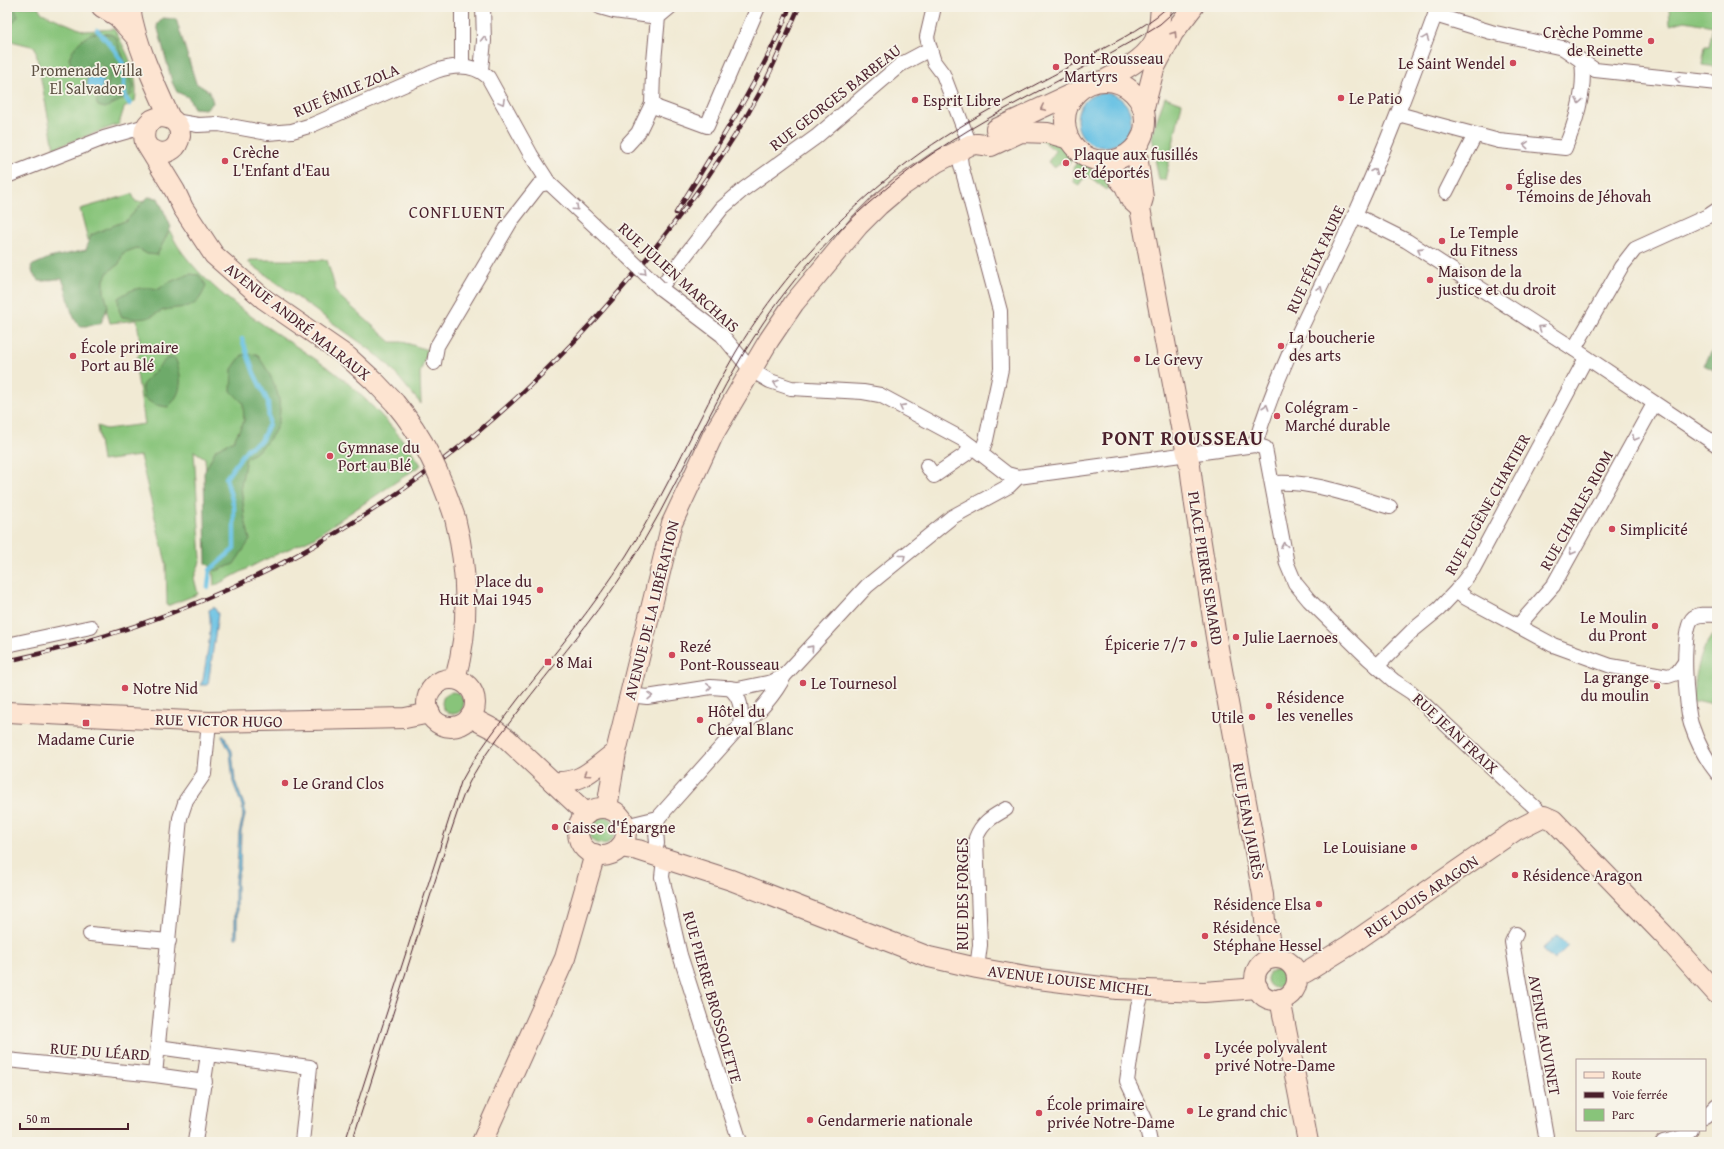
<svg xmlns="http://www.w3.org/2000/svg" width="1724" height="1149" font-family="'Gentium Book Plus',serif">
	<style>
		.green { fill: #88c47a; stroke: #697252 }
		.forest { fill: #6eaa6a; stroke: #5c644a }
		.water { fill: #66c1e4; stroke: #587088 }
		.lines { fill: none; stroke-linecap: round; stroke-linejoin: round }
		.stream { stroke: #66c1e4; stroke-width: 4.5 }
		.street-casing { stroke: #846666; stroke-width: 16 }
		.secondary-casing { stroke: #846666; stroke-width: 22 }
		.street { stroke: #fff; stroke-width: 14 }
		.secondary { stroke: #fde4d1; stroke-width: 20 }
		.tram { stroke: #4a1f2b; stroke-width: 1 }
		.rail-casing { stroke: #4a1f2b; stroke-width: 4.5 }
		.rail { stroke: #f7f3e8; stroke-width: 3; stroke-dasharray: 9; stroke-linecap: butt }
		.street-bridge-casing { stroke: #846666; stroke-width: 16; stroke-linecap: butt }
		.secondary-bridge-casing { stroke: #846666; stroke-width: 22; stroke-linecap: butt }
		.street-bridge { stroke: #fff; stroke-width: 14 }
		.secondary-bridge { stroke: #fde4d1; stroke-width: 20 }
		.oneway { stroke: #a4827e }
		.oneway2 { stroke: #ae9aa0 }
		.poi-dot { fill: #d1495b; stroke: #f7f3e8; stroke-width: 1.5 }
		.labels { text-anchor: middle; stroke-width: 3.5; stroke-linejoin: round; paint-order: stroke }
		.poi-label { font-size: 16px; fill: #4a1f2b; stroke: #f7f3e8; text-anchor: start }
		.park-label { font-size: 16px; fill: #5d5143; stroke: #f7f3e8 }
		.street-label { font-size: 16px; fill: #4a1f2b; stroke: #f7f3e8 }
		.neighbourhood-label { font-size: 17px; letter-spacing: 1px; fill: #4a1f2b; stroke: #f7f3e8 }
		.district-label { font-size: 20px; font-weight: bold; letter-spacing: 1px; fill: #4a1f2b; stroke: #f7f3e8 }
	</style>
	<rect width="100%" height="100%" fill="#f7f3e8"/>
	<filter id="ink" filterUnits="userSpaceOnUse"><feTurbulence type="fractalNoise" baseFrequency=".025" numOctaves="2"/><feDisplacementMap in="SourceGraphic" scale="8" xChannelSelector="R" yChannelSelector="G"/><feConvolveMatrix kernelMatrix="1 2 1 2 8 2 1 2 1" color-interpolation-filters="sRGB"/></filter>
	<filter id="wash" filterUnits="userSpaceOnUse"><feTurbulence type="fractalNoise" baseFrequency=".012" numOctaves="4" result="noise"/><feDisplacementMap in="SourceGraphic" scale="16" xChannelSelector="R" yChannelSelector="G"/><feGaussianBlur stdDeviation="0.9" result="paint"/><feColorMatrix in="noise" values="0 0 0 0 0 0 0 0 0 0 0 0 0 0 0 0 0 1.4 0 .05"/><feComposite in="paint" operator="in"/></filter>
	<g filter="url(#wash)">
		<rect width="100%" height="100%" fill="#f1ead4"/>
		<!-- green -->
		<g class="green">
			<path d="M 7,7 L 38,7 L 42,13 L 84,31 L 114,29 C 126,50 140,76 135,101 L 124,108 L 119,124 L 54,148 L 35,47 L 7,40 Z"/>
			<polygon points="1669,7 1717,7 1717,67 1702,65 1705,46 1709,46 1713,26 1685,21 1670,25"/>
			<polygon points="1165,97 1182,103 1165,180 1159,180 1151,136"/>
			<polygon points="1036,136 1049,138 1073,156 1068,164 1060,163 1054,167 1048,162 1056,151"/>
			<polygon points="1079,160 1113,184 1107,190 1087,175 1079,186 1073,181 1075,174 1073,168"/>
			<path d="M 132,194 L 136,202 L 158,200 C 164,217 171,237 182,252 C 222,305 281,334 334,372 C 361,392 403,436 421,465 L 313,538 L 262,561 L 214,586 L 205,458 L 194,451 L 201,559 L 194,578 L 198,594 L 167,606 L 166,563 L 140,456 L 102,461 L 97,426 L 106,429 L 145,424 L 135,362 L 141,351 L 137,320 L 110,323 L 80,209 Z"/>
			<polygon points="250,260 327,260 337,294 391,342 403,342 428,350 420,373 421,404 389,366 372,351 248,262"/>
			<path d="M 1717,631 L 1717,705 L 1700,701 L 1691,704 C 1696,680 1698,646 1717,631 Z"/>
			<circle cx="453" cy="703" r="11"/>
			<circle cx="602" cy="830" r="14"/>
			<circle cx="1276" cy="979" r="9"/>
		</g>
		<!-- forest -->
		<g class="forest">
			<polygon points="7,7 14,7 18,16 7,30"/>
			<polygon points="163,18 176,19 196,83 210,92 213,103 206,109 194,108 188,97 177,92 172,82 157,25"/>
			<path d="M 92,33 L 110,34 L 116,37 L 134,86 L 131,95 L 105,108 L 98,106 L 96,101 L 108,85 L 109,74 L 102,64 L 91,64 L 81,70 L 73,68 L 69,59 C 73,46 81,40 92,33 Z"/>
			<path d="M 148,197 L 158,198 L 171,227 L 157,255 L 147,254 L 137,248 L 123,253 L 119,264 L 108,272 L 104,280 L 104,292 L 108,306 L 101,323 L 89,326 L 79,326 C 67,309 70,296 62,279 C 53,278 48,282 39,281 L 33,274 L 31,266 L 49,258 L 86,250 L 91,235 L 127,220 Z"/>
			<path d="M 190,274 L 199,275 L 206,285 C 197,312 186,305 165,310 C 160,311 155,315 150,317 C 142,320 131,318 122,317 L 119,310 L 118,298 C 133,288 141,286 159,289 L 167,283 Z"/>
			<polygon points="1717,342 1717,372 1704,365"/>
			<path d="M 257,354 C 278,385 294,418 261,448 C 257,452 251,455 246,458 L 241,486 L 245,519 L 250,540 L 234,564 L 216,571 L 206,563 L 204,473 L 216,449 L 234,440 L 244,421 L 243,403 L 231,391 L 232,369 L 242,355 Z"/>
			<path d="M 167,358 L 175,358 C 183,377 183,393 168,407 L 155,405 L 144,398 L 142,385 Z"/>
		</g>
		<!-- water -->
		<g class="water">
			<polygon points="92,66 101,68 104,79 101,90 95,92 88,89 87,71"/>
			<circle cx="1104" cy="120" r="27"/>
			<path d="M 214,607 L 218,614 L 208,685 L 200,685 L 203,680 C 206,658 213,631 209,610 Z"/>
			<polygon points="224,735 232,751 235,781 244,805 245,815 241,832 240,866 237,879 237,938 235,938 235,881 237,867 239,833 243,816 242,806 233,782 230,752 222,736"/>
			<polygon points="1557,936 1568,946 1554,960 1542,949"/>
		</g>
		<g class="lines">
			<!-- stream -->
			<g class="stream">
				<path d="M 97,30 C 105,38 123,58 124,68 C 125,81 121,94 130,104"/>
				<polyline points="208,587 210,570 234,549 234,507 226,478 247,449 261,441 269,424 268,402 254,373 242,339"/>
			</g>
		</g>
	</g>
	<g filter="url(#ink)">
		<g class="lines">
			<defs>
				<g id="street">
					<polyline points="462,7 462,66"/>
					<polyline points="600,7 614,11 658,17"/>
					<polyline points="670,7 658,17 653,73 652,104 658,108 707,126 758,7"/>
					<polyline points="934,7 927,37 930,49 934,62 943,74 970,145"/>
					<polyline points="1435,15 1491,32 1563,48 1595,70 1717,83"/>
					<polyline points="930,49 900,65 816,137 744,189 722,208 660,288 722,335 751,370 770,381 791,388 863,392 880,395 962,439 1007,474 1018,477"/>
					<polyline points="481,70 484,41 483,7"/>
					<path d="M 1398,114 L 1499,141 L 1565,148 C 1576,122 1586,90 1582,62"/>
					<path d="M 174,121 L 198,125 L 219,124 L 268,133 L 292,131 L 312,125 L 436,71 C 454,65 473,63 488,77 L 531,155 L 549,183 L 628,257"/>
					<polyline points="627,145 638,133 652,104"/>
					<polyline points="959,151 961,165 1000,311 1001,369 986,440 981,453"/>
					<polyline points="7,176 104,138 146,126"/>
					<polyline points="1446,192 1475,135"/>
					<polyline points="1355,215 1407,241 1574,349 1717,445"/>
					<polyline points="1574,349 1621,267 1635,249 1708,216 1717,210"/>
					<polyline points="434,363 437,346 511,221 539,185 549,183"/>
					<path d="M 1255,445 C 1279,364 1320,291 1355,215 C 1386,147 1412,77 1438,7"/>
					<polyline points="927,466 934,476 966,454 971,446"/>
					<path d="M 1273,483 C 1312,480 1352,496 1390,507"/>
					<polyline points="1457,590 1466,598 1553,645 1611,666 1668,676 1677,673 1685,662"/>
					<path d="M 1717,615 C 1710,615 1699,613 1693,618 C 1680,628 1686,708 1691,724 C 1697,742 1705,758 1717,773"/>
					<polyline points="1518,626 1553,586 1654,404"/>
					<polyline points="7,645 91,627"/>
					<polyline points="1377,666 1412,631 1439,609 1457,590 1473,569 1586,358"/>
					<path d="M 730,688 C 743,700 741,710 740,726"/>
					<polyline points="629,695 647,697 711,687 738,689 772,682 784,676"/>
					<path d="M 625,826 L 658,818 L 740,726 C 755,719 777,691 784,676 L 867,586 L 952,517 L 1009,486 L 1018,477 L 1255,445 L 1265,448 L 1287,564 L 1295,583 L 1309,600 L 1368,658 L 1394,681 L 1411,692 L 1544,816"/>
					<polyline points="657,844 656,830 658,818"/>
					<polyline points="664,859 662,877 680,955 740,1142"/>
					<polyline points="90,934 169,941"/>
					<polyline points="1516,934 1512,942 1547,1142"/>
					<path d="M 977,968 L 980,945 L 976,838 C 982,822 992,817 1006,809"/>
					<polyline points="1143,990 1138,1007 1127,1081 1145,1119 1150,1142"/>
					<polyline points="158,1047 208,1054"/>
					<polyline points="7,1060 155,1075 180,818 186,800 204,774 209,722"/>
					<polyline points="155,1075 205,1082"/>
					<polyline points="1705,1117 1717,1105"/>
					<polyline points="195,1142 208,1054 310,1067 302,1142"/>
					<polyline points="1663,1142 1683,1137 1691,1130"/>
				</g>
				<g id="secondary">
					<polyline points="102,7 117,16 135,36"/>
					<path d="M 130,7 C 135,43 155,85 170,118"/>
					<circle cx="1105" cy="121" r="40"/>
					<path d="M 1103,81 C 1123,70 1150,58 1157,35 C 1160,27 1160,16 1161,7"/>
					<polyline points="1144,108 1154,69 1173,33 1193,7"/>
					<polyline points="996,129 1078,91"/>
					<polyline points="1136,147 1143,198 1140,208 1181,427 1190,466 1195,505 1216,637 1263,895 1265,921 1274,958"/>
					<path d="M 150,149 C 158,153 165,155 173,149 C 177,146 179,141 180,136 C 181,109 138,111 145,142 L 175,191 L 183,208 L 214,255 L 264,299 L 348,357 L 374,381 L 395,403"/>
					<polyline points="1103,161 1125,186 1131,200 1140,208"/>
					<path d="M 455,518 C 468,569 470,628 455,679"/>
					<circle cx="451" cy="703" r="24"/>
					<polyline points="7,712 209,722 405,718 430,713"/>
					<polyline points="470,717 495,730 507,739 587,814"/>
					<path d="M 553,782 C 583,784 593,768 616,752"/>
					<polyline points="607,808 616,752 672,523 713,435 769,340 794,303 858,226 879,205 899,188 937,162 970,145 977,144 991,146 1021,132 1048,133 1069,139"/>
					<circle cx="602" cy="832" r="24"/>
					<polyline points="620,847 638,850 731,880 929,957 977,968 1031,978 1117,989 1204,992 1258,988"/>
					<circle cx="1276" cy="979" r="21"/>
					<polyline points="1297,976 1306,972 1348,946 1516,830 1544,816 1553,820 1664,935 1717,994"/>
					<polyline points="1280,999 1308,1142"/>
					<polyline points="482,1142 565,958 595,854"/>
				</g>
			</defs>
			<!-- street casing -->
			<use href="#street" class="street-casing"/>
			<!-- secondary casing -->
			<use href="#secondary" class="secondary-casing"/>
			<!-- street -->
			<use href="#street" class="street"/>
			<!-- secondary -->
			<use href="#secondary" class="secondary"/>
			<!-- tram -->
			<g class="tram">
				<path d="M 345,1142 L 461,782 C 477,752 498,726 519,698 C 556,652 594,606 626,556 C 668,491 697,418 736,352 C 776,285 828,227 888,178 C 945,130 1011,98 1076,63 C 1107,46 1141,31 1168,7"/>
				<path d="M 352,1142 L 450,834 C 456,817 461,799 469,783 C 482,757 500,735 518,712 C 553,666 591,622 623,574 C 677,494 709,402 763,323 C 816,244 887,180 967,131 C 1023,97 1082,70 1139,37 L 1160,24 L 1179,7"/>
			</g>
			<defs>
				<g id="rail">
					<path d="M 676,213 C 717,146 760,81 790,7"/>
					<path d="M 7,661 C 267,607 482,464 647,258 C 688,206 727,153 759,94 C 774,66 786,36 799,7"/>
				</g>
			</defs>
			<!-- rail casing -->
			<use href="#rail" class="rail-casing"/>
			<!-- rail -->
			<use href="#rail" class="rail"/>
			<defs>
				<polyline id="street-bridge" points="628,257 660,288"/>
				<path id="secondary-bridge" d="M 395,403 C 424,437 441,476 455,518"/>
			</defs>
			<!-- street-bridge casing -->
			<use href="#street-bridge" class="street-bridge-casing"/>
			<!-- secondary-bridge casing -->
			<use href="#secondary-bridge" class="secondary-bridge-casing"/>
			<!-- street-bridge -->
			<use href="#street-bridge" class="street-bridge"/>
			<!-- secondary-bridge -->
			<use href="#secondary-bridge" class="secondary-bridge"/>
		</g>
		<!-- one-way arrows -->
		<defs><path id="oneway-chevron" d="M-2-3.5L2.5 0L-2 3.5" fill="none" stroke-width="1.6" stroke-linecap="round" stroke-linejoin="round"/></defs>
		<g class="oneway">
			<use href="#oneway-chevron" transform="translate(1174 34) rotate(-57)"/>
			<use href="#oneway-chevron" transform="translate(1043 108) rotate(153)"/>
			<use href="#oneway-chevron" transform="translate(587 774) rotate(145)"/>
		</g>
		<g class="oneway2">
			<use href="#oneway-chevron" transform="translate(1426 38) rotate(-69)"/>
			<use href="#oneway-chevron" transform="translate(484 39) rotate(-89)"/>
			<use href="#oneway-chevron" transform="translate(1678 79) rotate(-174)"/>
			<use href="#oneway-chevron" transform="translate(1579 101) rotate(99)"/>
			<use href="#oneway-chevron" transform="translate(502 102) rotate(62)"/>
			<use href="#oneway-chevron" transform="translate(1526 145) rotate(-175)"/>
			<use href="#oneway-chevron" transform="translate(1374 171) rotate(-67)"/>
			<use href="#oneway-chevron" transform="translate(576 208) rotate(43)"/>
			<use href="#oneway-chevron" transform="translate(1420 250) rotate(-147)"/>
			<use href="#oneway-chevron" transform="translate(644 272) rotate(44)"/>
			<use href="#oneway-chevron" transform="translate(1320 289) rotate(-64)"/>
			<use href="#oneway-chevron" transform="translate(1541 328) rotate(-147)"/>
			<use href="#oneway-chevron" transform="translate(776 383) rotate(-161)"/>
			<use href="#oneway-chevron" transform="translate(902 407) rotate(-152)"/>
			<use href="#oneway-chevron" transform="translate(1266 407) rotate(-71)"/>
			<use href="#oneway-chevron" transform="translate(1635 438) rotate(119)"/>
			<use href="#oneway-chevron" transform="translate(1284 545) rotate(-100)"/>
			<use href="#oneway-chevron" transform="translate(1572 552) rotate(119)"/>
			<use href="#oneway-chevron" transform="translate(903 557) rotate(-39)"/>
			<use href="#oneway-chevron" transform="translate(811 648) rotate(-48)"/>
			<use href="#oneway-chevron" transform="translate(709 687) rotate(-5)"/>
			<use href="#oneway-chevron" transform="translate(650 696) rotate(-1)"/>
		</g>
	</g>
	<!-- markers -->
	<g class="poi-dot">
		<circle cx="1651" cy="41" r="4"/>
		<circle cx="1513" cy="63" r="4"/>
		<circle cx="1056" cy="67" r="4"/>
		<circle cx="1341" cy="98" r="4"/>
		<circle cx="915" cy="100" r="4"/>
		<circle cx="225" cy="161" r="4"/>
		<circle cx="1066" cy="163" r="4"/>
		<circle cx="1509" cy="187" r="4"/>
		<circle cx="1442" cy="241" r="4"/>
		<circle cx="1430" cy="280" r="4"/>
		<circle cx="1281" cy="346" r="4"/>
		<circle cx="73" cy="356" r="4"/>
		<circle cx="1137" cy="359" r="4"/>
		<circle cx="1277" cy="416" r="4"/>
		<circle cx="330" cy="456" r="4"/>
		<circle cx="1612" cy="529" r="4"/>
		<circle cx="540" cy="590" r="4"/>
		<circle cx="1655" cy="626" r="4"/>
		<circle cx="1236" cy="637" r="4"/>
		<circle cx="1194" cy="644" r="4"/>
		<circle cx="672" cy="655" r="4"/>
		<rect x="544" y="658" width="8" height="8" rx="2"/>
		<circle cx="803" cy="683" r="4"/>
		<circle cx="1657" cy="686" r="4"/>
		<circle cx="125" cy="688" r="4"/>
		<circle cx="1269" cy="706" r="4"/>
		<circle cx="1252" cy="717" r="4"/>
		<circle cx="700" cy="720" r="4"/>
		<rect x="82" y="719" width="8" height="8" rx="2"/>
		<circle cx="285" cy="783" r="4"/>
		<circle cx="555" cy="827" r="4"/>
		<circle cx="1414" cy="847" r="4"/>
		<circle cx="1515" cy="875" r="4"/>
		<circle cx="1319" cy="904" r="4"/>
		<circle cx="1205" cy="936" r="4"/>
		<circle cx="1207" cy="1056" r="4"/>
		<circle cx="1190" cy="1111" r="4"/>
		<circle cx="1039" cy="1113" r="4"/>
		<circle cx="810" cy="1120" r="4"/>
	</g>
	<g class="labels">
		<!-- poi labels -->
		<g class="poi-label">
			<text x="1643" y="38" text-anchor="end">Crèche Pomme<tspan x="1643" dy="18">de Reinette</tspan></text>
			<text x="1064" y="64">Pont-Rousseau<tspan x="1064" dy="18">Martyrs</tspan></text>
			<text x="1505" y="69" text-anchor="end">Le Saint Wendel</text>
			<text x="1349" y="104">Le Patio</text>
			<text x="923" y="106">Esprit Libre</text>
			<text x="233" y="158">Crèche<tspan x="233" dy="18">L'Enfant d'Eau</tspan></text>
			<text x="1074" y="160">Plaque aux fusillés<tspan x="1074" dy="18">et déportés</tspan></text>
			<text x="1517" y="184">Église des<tspan x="1517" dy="18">Témoins de Jéhovah</tspan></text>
			<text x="1450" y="238">Le Temple<tspan x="1450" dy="18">du Fitness</tspan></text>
			<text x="1438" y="277">Maison de la<tspan x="1438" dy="18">justice et du droit</tspan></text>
			<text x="1289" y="343">La boucherie<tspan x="1289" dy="18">des arts</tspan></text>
			<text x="81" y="353">École primaire<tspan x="81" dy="18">Port au Blé</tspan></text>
			<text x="1145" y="365">Le Grevy</text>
			<text x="1285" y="413">Colégram -<tspan x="1285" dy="18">Marché durable</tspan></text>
			<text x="338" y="453">Gymnase du<tspan x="338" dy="18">Port au Blé</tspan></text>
			<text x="1620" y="535">Simplicité</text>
			<text x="532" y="587" text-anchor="end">Place du<tspan x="532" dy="18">Huit Mai 1945</tspan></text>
			<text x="1647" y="623" text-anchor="end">Le Moulin<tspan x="1647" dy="18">du Pront</tspan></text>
			<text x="1244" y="643">Julie Laernoes</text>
			<text x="1186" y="650" text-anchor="end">Épicerie 7/7</text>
			<text x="680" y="652">Rezé<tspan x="680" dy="18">Pont-Rousseau</tspan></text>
			<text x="556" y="668">8 Mai</text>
			<text x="1649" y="683" text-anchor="end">La grange<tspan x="1649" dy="18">du moulin</tspan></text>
			<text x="811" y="689">Le Tournesol</text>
			<text x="133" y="694">Notre Nid</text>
			<text x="1277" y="703">Résidence<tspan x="1277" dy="18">les venelles</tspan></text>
			<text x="708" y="717">Hôtel du<tspan x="708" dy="18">Cheval Blanc</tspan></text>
			<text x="1244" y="723" text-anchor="end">Utile</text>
			<text x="86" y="745" text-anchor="middle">Madame Curie</text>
			<text x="293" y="789">Le Grand Clos</text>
			<text x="563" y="833">Caisse d'Épargne</text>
			<text x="1406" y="853" text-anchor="end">Le Louisiane</text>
			<text x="1523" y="881">Résidence Aragon</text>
			<text x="1311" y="910" text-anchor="end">Résidence Elsa</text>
			<text x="1213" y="933">Résidence<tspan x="1213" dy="18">Stéphane Hessel</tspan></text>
			<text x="1215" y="1053">Lycée polyvalent<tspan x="1215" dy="18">privé Notre-Dame</tspan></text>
			<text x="1047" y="1110">École primaire<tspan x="1047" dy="18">privée Notre-Dame</tspan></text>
			<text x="1198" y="1117">Le grand chic</text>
			<text x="818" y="1126">Gendarmerie nationale</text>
		</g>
		<!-- park labels -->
		<g class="park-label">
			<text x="87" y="76">Promenade Villa<tspan x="87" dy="18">El Salvador</tspan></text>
		</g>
		<!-- street labels -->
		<g class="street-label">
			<text transform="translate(346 90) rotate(-23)" y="6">RUE ÉMILE ZOLA</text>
			<text transform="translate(835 97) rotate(-38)" y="6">RUE GEORGES BARBEAU</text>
			<text transform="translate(1315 259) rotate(-65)" y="6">RUE FÉLIX FAURE</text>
			<text transform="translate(679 277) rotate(42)" y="6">RUE JULIEN MARCHAIS</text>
			<text transform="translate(298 321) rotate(38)" y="6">AVENUE ANDRÉ MALRAUX</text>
			<text transform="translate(1487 504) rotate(-61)" y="6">RUE EUGÈNE CHARTIER</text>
			<text transform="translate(1576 510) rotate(-61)" y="6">RUE CHARLES RIOM</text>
			<text transform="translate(1206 568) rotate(81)" y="6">PLACE PIERRE SEMARD</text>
			<text transform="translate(651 610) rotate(-76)" y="6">AVENUE DE LA LIBÉRATION</text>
			<text transform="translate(219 720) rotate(1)" y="6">RUE VICTOR HUGO</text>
			<text transform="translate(1456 733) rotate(43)" y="6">RUE JEAN FRAIX</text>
			<text transform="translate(1249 821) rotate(80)" y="6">RUE JEAN JAURÈS</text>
			<text transform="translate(962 894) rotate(-90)" y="6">RUE DES FORGES</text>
			<text transform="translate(1421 896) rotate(-34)" y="6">RUE LOUIS ARAGON</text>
			<text transform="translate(1070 980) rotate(7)" y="6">AVENUE LOUISE MICHEL</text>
			<text transform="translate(713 997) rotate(74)" y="6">RUE PIERRE BROSSOLETTE</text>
			<text transform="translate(1545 1035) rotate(80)" y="6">AVENUE AUVINET</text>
			<text transform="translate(100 1051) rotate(4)" y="6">RUE DU LÉARD</text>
		</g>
		<!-- neighbourhood labels -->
		<g class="neighbourhood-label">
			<text x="457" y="218">CONFLUENT</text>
		</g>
		<!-- district labels -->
		<g class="district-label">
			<text x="1183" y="445">PONT ROUSSEAU</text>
		</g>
	</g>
	<!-- margin -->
	<rect width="1724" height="1149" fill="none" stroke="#f7f3e8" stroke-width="24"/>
	<!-- legend -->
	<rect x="1576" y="1059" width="130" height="72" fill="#f7f3e8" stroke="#b29e9c"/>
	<rect x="1584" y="1072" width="20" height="6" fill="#fde4d1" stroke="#b29e9c"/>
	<text x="1612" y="1079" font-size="12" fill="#4a1f2b">Route</text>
	<rect x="1584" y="1092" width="20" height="6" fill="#4a1f2b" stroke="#b29e9c"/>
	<text x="1612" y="1099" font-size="12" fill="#4a1f2b">Voie ferrée</text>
	<rect x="1584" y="1109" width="20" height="12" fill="#88c47a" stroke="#b29e9c"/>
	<text x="1612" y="1119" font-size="12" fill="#4a1f2b">Parc</text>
	<!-- scale -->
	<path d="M20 1123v6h108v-6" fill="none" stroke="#4a1f2b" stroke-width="2"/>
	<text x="26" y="1123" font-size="12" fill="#4a1f2b" stroke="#f7f3e8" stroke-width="3" paint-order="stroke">50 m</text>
</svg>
